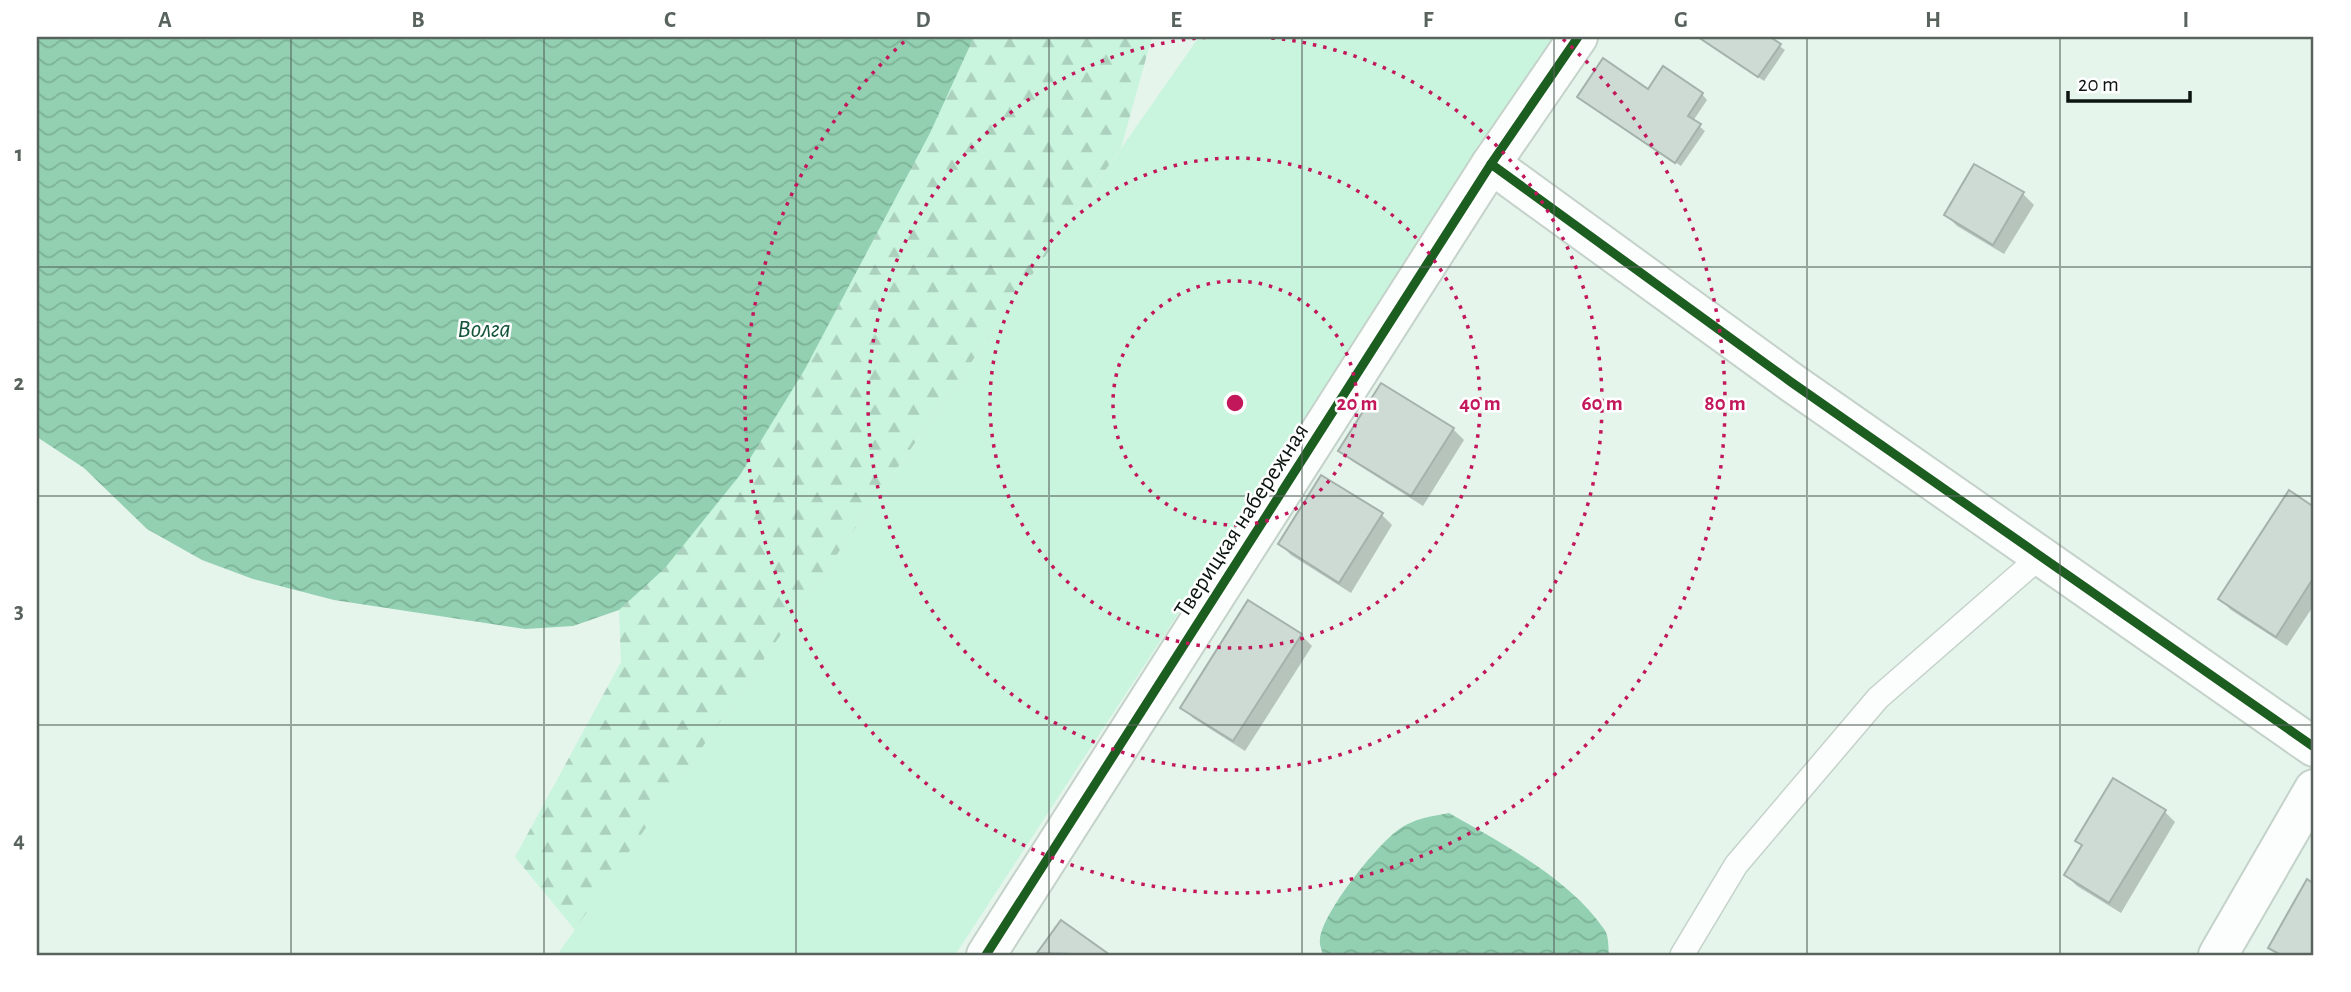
<svg xmlns="http://www.w3.org/2000/svg" width="2351" height="992" font-family="'Alegreya Sans',sans-serif">
	<style>
		.forest { fill: url(#forest-firs) }
		.garden { fill: #c9f4dd }
		.water { fill: url(#water-waves) }
		.shadow { fill: #0003 }
		.building { fill: #cedbd4; stroke: #a5b1ab; stroke-width: 2 }
		.lines { fill: none; stroke-linecap: round; stroke-linejoin: round }
		.service-casing { stroke: #c5d2ca; stroke-width: 26 }
		.minor-casing { stroke: #c5d2ca; stroke-width: 42 }
		.service { stroke: #fbfefc; stroke-width: 23 }
		.minor { stroke: #fbfefc; stroke-width: 38 }
		.cycleway-casing { stroke: #fff; stroke-width: 13 }
		.cycleway { stroke: #1b5e20; stroke-width: 9 }
		.grid { fill: none; stroke: #58635d; stroke-width: 2; stroke-opacity: 0.55 }
		.ring { fill: none; stroke: #c2185b; stroke-width: 3.5; stroke-dasharray: 3.5 7 }
		.labels { text-anchor: middle; stroke-width: 5; stroke-linejoin: round; paint-order: stroke }
		.street-label { font-size: 24px; fill: #0c1510; stroke: #fff }
		.water-label { font-size: 26px; font-style: italic; fill: #14553a; stroke: #fff }
		.centre { fill: #c2185b; stroke: #fff; stroke-width: 3.5 }
		.ring-label { font-size: 21px; text-anchor: middle; font-weight: bold; fill: #c2185b; stroke: #fff; stroke-width: 5; stroke-linejoin: round; paint-order: stroke }
		.neatline { fill: none; stroke: #58635d; stroke-width: 2.5 }
		.grid-label { font-size: 23px; text-anchor: middle; font-weight: bold; fill: #58635d }
	</style>
	<defs>
		<pattern id="forest-firs" width="22" height="20" patternUnits="userSpaceOnUse" patternTransform="scale(1.75)"><rect width="22" height="20" fill="#c9f4dd"/><path d="M5 1l3.5 6h-7zM16 11l3.5 6h-7z" fill="#abd0bd"/></pattern>
		<pattern id="water-waves" width="16" height="10" patternUnits="userSpaceOnUse" patternTransform="scale(1.75)"><rect width="16" height="10" fill="#92d0b1"/><path d="M0 5q4-4 8 0t8 0" fill="none" stroke="#7db297"/></pattern>
	</defs>
	<rect width="100%" height="100%" fill="#e5f5ec"/>
	<!-- forest -->
	<path class="forest" d="M 974,37 L 1152,37 L 1121,148 L 575,930 L 515,857 L 621,662 L 619,610 C 728,510 789,399 858,269 C 898,192 938,116 974,37 Z"/>
	<!-- garden -->
	<polygon class="garden" points="1199,37 1555,37 955,955 557,955"/>
	<!-- water -->
	<g class="water">
		<polygon points="37,37 974,37 930,133 805,369 740,475 665,568 619,610 573,626 525,629 334,600 253,579 202,560 147,529 84,468 37,437"/>
		<path d="M 1449,813 C 1501,843 1569,878 1604,929 C 1609,935 1608,947 1609,955 L 1323,955 C 1322,951 1319,944 1320,939 C 1323,912 1376,846 1398,830 C 1412,819 1432,816 1449,813 Z"/>
	</g>
	<!-- shadow -->
	<g class="shadow">
		<polygon points="1699,37 1767,37 1785,50 1764,81"/>
		<polygon points="1648,91 1702,94 1707,100 1693,121 1705,131 1681,166 1584,102"/>
		<polygon points="2023,194 2034,205 2004,254 1957,226 1946,215"/>
		<polygon points="1453,429 1464,440 1423,506 1352,461 1341,450"/>
		<polygon points="2289,493 2314,509 2314,605 2287,646 2231,610 2220,599"/>
		<polygon points="1381,514 1392,525 1351,593 1291,555 1280,544"/>
		<polygon points="1301,635 1312,646 1245,751 1193,718 1182,707"/>
		<polygon points="2164,811 2175,822 2121,913 2077,886 2066,875 2083,847 2077,840"/>
		<polygon points="2307,882 2314,886 2314,955 2278,955 2270,948"/>
		<polygon points="1062,922 1107,955 1041,955 1039,953"/>
	</g>
	<!-- building -->
	<g class="building">
		<polygon points="1698,37 1770,37 1781,44 1758,77"/>
		<polygon points="1603,58 1648,89 1663,66 1703,93 1688,116 1701,124 1675,163 1577,97"/>
		<polygon points="1974,164 2024,192 1993,245 1944,215"/>
		<polygon points="1381,383 1454,428 1411,496 1338,451"/>
		<polygon points="1321,475 1383,513 1339,583 1278,544"/>
		<polygon points="2289,490 2314,507 2314,577 2276,637 2218,599"/>
		<polygon points="1248,600 1302,634 1233,741 1180,708"/>
		<polygon points="2113,778 2166,810 2109,903 2064,875 2082,845 2075,841"/>
		<polygon points="2307,879 2314,884 2314,955 2281,955 2268,948"/>
		<polygon points="1061,920 1110,955 1037,953"/>
	</g>
	<g class="lines">
		<defs>
			<polyline id="service" points="1682,955 1736,865 1878,698 2041,556"/>
			<g id="minor">
				<polyline points="1491,164 1791,382 2314,747"/>
				<polyline points="986,955 1491,164 1578,37"/>
				<polyline points="2218,955 2314,789"/>
			</g>
		</defs>
		<!-- service casing -->
		<use href="#service" class="service-casing"/>
		<!-- minor casing -->
		<use href="#minor" class="minor-casing"/>
		<!-- service -->
		<use href="#service" class="service"/>
		<!-- minor -->
		<use href="#minor" class="minor"/>
		<defs>
			<g id="cycleway">
				<polyline points="1491,164 1791,382 2314,747"/>
				<polyline points="986,955 1491,164 1578,37"/>
			</g>
		</defs>
		<!-- cycleway casing -->
		<use href="#cycleway" class="cycleway-casing"/>
		<!-- cycleway -->
		<use href="#cycleway" class="cycleway"/>
	</g>
	<!-- grid -->
	<path class="grid" d="M 291,37 L 291,955M 544,37 L 544,955M 796,37 L 796,955M 1049,37 L 1049,955M 1302,37 L 1302,955M 1554,37 L 1554,955M 1807,37 L 1807,955M 2060,37 L 2060,955M 37,267 L 2314,267M 37,496 L 2314,496M 37,725 L 2314,725"/>
	<!-- distance rings -->
	<g class="ring">
		<circle cx="1235" cy="403" r="122"/>
		<circle cx="1235" cy="403" r="245"/>
		<path d="M1261 37A367 367 0 1 1 1209 37"/>
		<path d="M1563 39A490 490 0 1 1 907 39"/>
	</g>
	<g class="labels">
		<!-- street labels -->
		<g class="street-label">
			<text transform="translate(1241 520) rotate(-57)" y="8">Тверицкая набережная</text>
		</g>
		<!-- water labels -->
		<g class="water-label">
			<text x="484" y="337">Волга</text>
		</g>
	</g>
	<circle cx="1235" cy="403" r="10" class="centre"/>
	<g class="ring-label">
		<text x="1357" y="410">20 m</text>
		<text x="1480" y="410">40 m</text>
		<text x="1602" y="410">60 m</text>
		<text x="1725" y="410">80 m</text>
	</g>
	<!-- border -->
	<rect width="2351" height="992" fill="none" stroke="#ffffff" stroke-width="77"/>
	<!-- scale -->
	<path d="M2068 91v10h122v-10" fill="none" stroke="#0c1510" stroke-width="3.5"/>
	<text x="2078" y="91" font-size="21" fill="#0c1510" stroke="#ffffff" stroke-width="5" paint-order="stroke">20 m</text>
	<rect x="38" y="38" width="2274" height="916" class="neatline"/>
	<g class="grid-label">
		<text x="165" y="27">A</text>
		<text x="418" y="27">B</text>
		<text x="670" y="27">C</text>
		<text x="923" y="27">D</text>
		<text x="1176" y="27">E</text>
		<text x="1428" y="27">F</text>
		<text x="1681" y="27">G</text>
		<text x="1933" y="27">H</text>
		<text x="2186" y="27">I</text>
		<text x="19" y="161">1</text>
		<text x="19" y="390">2</text>
		<text x="19" y="618">3</text>
		<text x="19" y="847">4</text>
	</g>
</svg>
